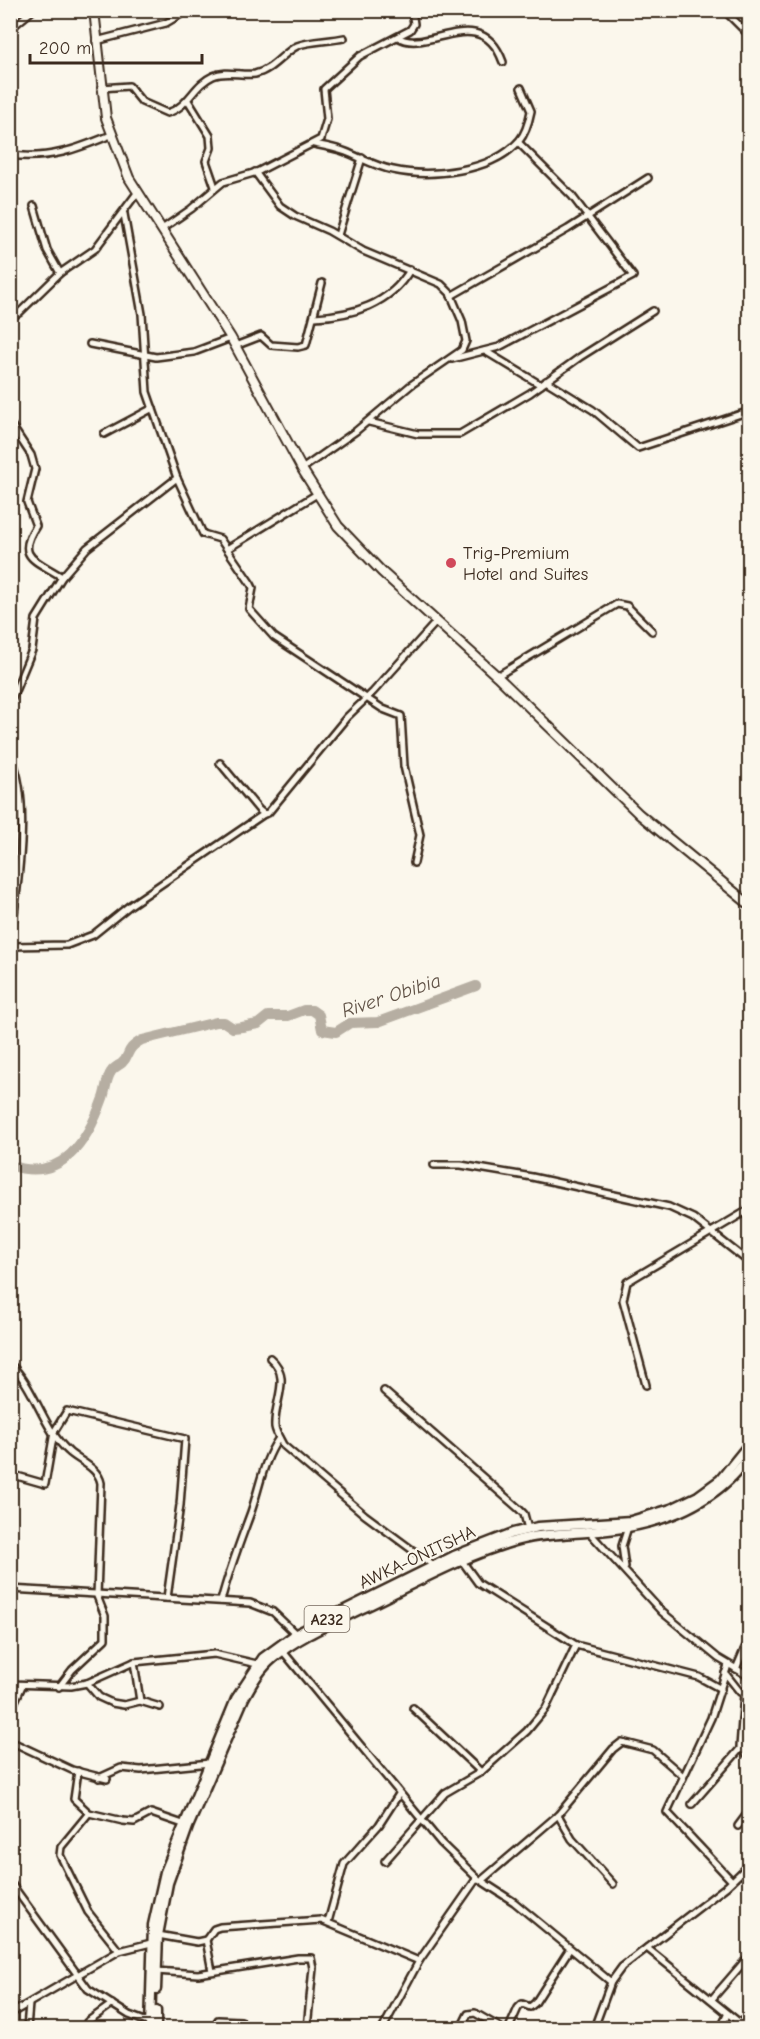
<svg xmlns="http://www.w3.org/2000/svg" width="760" height="2039" font-family="'Comic Neue',sans-serif">
	<style>
		.lines { fill: none; stroke-linecap: round; stroke-linejoin: round }
		.river { stroke: #b6aea2; stroke-width: 10 }
		.minor-casing { stroke: #3b2a1e; stroke-width: 10 }
		.secondary-casing { stroke: #3b2a1e; stroke-width: 12 }
		.primary-casing { stroke: #3b2a1e; stroke-width: 13 }
		.minor { stroke: #fbf7ec; stroke-width: 5 }
		.secondary { stroke: #fbf7ec; stroke-width: 8 }
		.primary { stroke: #fbf7ec; stroke-width: 8 }
		.poi-dot { fill: #d1495b; stroke: #fbf7ec; stroke-width: 2 }
		.labels { text-anchor: middle; stroke-width: 4.5; stroke-linejoin: round; paint-order: stroke }
		.shield { fill: #fbf7ec; stroke: #75685c; stroke-width: 1.5 }
		.shield-label { font-size: 16px; font-weight: bold; fill: #3b2a1e }
		.poi-label { font-size: 18px; fill: #3b2a1e; stroke: #fbf7ec; text-anchor: start }
		.street-label { font-size: 18px; fill: #3b2a1e; stroke: #fbf7ec }
		.water-label { font-size: 20px; font-style: italic; fill: #605246; stroke: #fbf7ec }
	</style>
	<rect width="100%" height="100%" fill="#fbf7ec"/>
	<filter id="ink" filterUnits="userSpaceOnUse"><feTurbulence type="fractalNoise" baseFrequency=".0167" numOctaves="2"/><feDisplacementMap in="SourceGraphic" scale="12" xChannelSelector="R" yChannelSelector="G"/><feConvolveMatrix kernelMatrix="1 2 1 2 8 2 1 2 1" color-interpolation-filters="sRGB"/></filter>
	<g filter="url(#ink)">
		<g class="lines">
			<!-- river -->
			<path class="river" d="M 10,1165 C 62,1184 88,1140 103,1098 C 106,1090 106,1079 111,1072 C 114,1067 118,1066 122,1063 C 131,1055 124,1050 142,1040 L 216,1022 L 224,1022 L 233,1028 L 242,1027 L 258,1024 L 268,1016 L 288,1016 L 304,1010 L 312,1010 L 319,1015 L 322,1030 L 336,1032 L 350,1023 L 378,1022 L 476,986"/>
			<defs>
				<g id="minor">
					<polyline points="724,10 750,36"/>
					<polyline points="10,29 33,10"/>
					<path d="M 398,37 C 426,56 481,1 503,62"/>
					<polyline points="96,41 166,23 188,10"/>
					<path d="M 101,88 L 129,86 L 142,102 L 167,113 C 189,107 193,85 213,76 C 226,70 241,76 255,74 C 273,70 284,52 297,46 C 308,41 331,41 344,38"/>
					<polyline points="189,102 210,136 211,148 206,161 215,187"/>
					<path d="M 314,144 C 325,146 336,148 346,152 C 361,158 377,167 393,170 C 430,178 492,172 519,141 C 526,133 529,121 531,111 L 521,88"/>
					<path d="M 10,155 C 49,160 77,149 111,135"/>
					<polyline points="255,172 280,206 295,216 329,231 363,251 441,284 450,293 462,321 466,341 462,350 411,385 356,431 302,469"/>
					<polyline points="34,206 47,250 60,273"/>
					<polyline points="124,214 142,314 147,392 177,478 203,534 220,539 251,584 253,588 249,609 274,637 383,709 401,716 404,766 420,835 414,863"/>
					<polyline points="162,229 191,209 223,182 257,172 321,139 327,119 324,89 360,56 410,30 414,24 412,10"/>
					<polyline points="338,235 362,158"/>
					<polyline points="451,296 568,229 648,178"/>
					<path d="M 315,317 C 353,315 389,305 410,270"/>
					<polyline points="10,318 19,313 60,273 95,249 137,193"/>
					<polyline points="90,344 156,357 194,352 231,338"/>
					<polyline points="235,346 261,336 271,345 298,347 306,345 322,283"/>
					<polyline points="485,351 541,385"/>
					<polyline points="452,359 499,347 633,276 572,196 518,142"/>
					<polyline points="546,381 593,410 638,448 750,411"/>
					<polyline points="369,422 418,434 460,434 530,393 580,357 653,311"/>
					<path d="M 10,423 L 31,455 L 35,469 L 27,502 L 36,526 C 15,558 36,560 62,577"/>
					<polyline points="104,434 153,408"/>
					<polyline points="227,549 317,494"/>
					<polyline points="497,676 617,604 627,606 652,631"/>
					<polyline points="10,703 32,650 36,619 62,577 87,548 177,478"/>
					<path d="M 10,755 C 34,804 14,898 10,952"/>
					<polyline points="220,763 259,810 264,814 268,813 347,717 373,692 437,621"/>
					<polyline points="11,946 67,945 93,935 129,906 264,814"/>
					<polyline points="10,1001 10,1044"/>
					<polyline points="434,1165 461,1165 532,1177 669,1207 693,1218 750,1263"/>
					<path d="M 270,1358 C 293,1377 273,1402 275,1427 C 276,1433 280,1439 283,1445 L 365,1515 L 434,1566"/>
					<path d="M 10,1364 C 35,1387 42,1427 68,1451 C 78,1461 98,1467 101,1483 L 97,1596 L 105,1616 L 105,1639 L 72,1670 L 59,1687"/>
					<polyline points="646,1385 623,1300 627,1282 750,1209"/>
					<polyline points="384,1391 518,1508 524,1514 528,1529"/>
					<polyline points="10,1474 45,1484 54,1432 67,1411 185,1439 180,1505 167,1598"/>
					<polyline points="589,1532 662,1612 718,1658 750,1677"/>
					<polyline points="462,1561 478,1583 576,1645 699,1677 721,1689"/>
					<polyline points="625,1567 622,1546 628,1527"/>
					<polyline points="10,1589 250,1603 273,1612 296,1634"/>
					<path d="M 221,1601 C 229,1570 240,1542 251,1512 C 260,1486 263,1461 279,1438"/>
					<polyline points="281,1649 441,1843 477,1878 514,1902 611,1982"/>
					<polyline points="134,1662 140,1701"/>
					<polyline points="728,1665 711,1718 667,1812 732,1881"/>
					<polyline points="736,1669 745,1648"/>
					<polyline points="725,1673 740,1692 750,1692"/>
					<polyline points="87,1683 99,1697 112,1703 124,1705 140,1701 160,1707"/>
					<polyline points="10,1684 71,1686 87,1683 134,1662 214,1654 257,1664"/>
					<polyline points="744,1693 740,1747 750,1757"/>
					<polyline points="413,1708 481,1772"/>
					<polyline points="10,1712 22,1686"/>
					<polyline points="10,1741 72,1770 107,1779"/>
					<polyline points="78,1771 74,1799 89,1813 123,1821 134,1822 151,1813 183,1824"/>
					<polyline points="99,1778 121,1768 141,1770 210,1763"/>
					<polyline points="692,1804 740,1749"/>
					<polyline points="89,1813 61,1847 60,1855 88,1912 119,1951"/>
					<polyline points="558,1815 572,1839 613,1884"/>
					<polyline points="738,1826 750,1810"/>
					<polyline points="385,1861 445,1793 481,1772 527,1731 546,1708 576,1645"/>
					<polyline points="741,1873 750,1881"/>
					<polyline points="482,1880 558,1815 613,1749 622,1742 653,1750 683,1776"/>
					<polyline points="10,1882 88,1989 129,2015 150,2023"/>
					<polyline points="328,1922 344,1864 379,1825 399,1794"/>
					<polyline points="158,1935 197,1942 206,1940 214,1929 220,1927 321,1920 419,1961"/>
					<polyline points="206,1940 212,1971"/>
					<polyline points="647,1948 746,2028"/>
					<polyline points="156,1971 198,1974 298,1958 311,1958 313,1968 307,2028"/>
					<polyline points="712,1999 750,1955"/>
					<polyline points="10,2014 119,1951 151,1943"/>
					<polyline points="87,2022 112,2004"/>
					<polyline points="27,2028 29,2004"/>
					<polyline points="216,2028 218,2020 241,2021"/>
					<polyline points="383,2028 419,1961 477,1878"/>
					<polyline points="461,2028 468,2014 475,2013 501,2028"/>
					<polyline points="509,2028 518,2008 522,2004 530,2007 535,2003 569,1950"/>
					<polyline points="594,2028 611,1982 622,1967 727,1886 750,1864"/>
					<polyline points="721,2028 727,2015"/>
				</g>
				<polyline id="secondary" points="94,10 106,118 129,178 231,338 302,469 338,526 382,572 497,676 639,814 750,905"/>
				<g id="primary">
					<path d="M 156,1989 L 158,1935 L 168,1883 L 188,1827 L 244,1698 C 252,1683 260,1669 273,1658 C 299,1636 334,1622 365,1607 C 413,1584 463,1556 515,1541 C 538,1534 563,1534 587,1532 C 650,1528 712,1510 750,1455"/>
					<polyline points="156,2011 156,2028"/>
					<polyline points="150,2028 153,1925 165,1872 236,1699 263,1658 296,1634 454,1556 513,1533 538,1527 631,1521 671,1509 698,1496 720,1480 750,1443"/>
				</g>
			</defs>
			<!-- minor casing -->
			<use href="#minor" class="minor-casing"/>
			<!-- secondary casing -->
			<use href="#secondary" class="secondary-casing"/>
			<!-- primary casing -->
			<use href="#primary" class="primary-casing"/>
			<!-- minor -->
			<use href="#minor" class="minor"/>
			<!-- secondary -->
			<use href="#secondary" class="secondary"/>
			<!-- primary -->
			<use href="#primary" class="primary"/>
		</g>
	</g>
	<!-- markers -->
	<circle class="poi-dot" cx="451" cy="563" r="6"/>
	<g class="labels">
		<!-- shield labels -->
		<rect class="shield" x="304.5" y="1606" width="45" height="26" rx="4.5"/>
		<g class="shield-label">
			<text x="327" y="1625">A232</text>
		</g>
		<!-- poi labels -->
		<g class="poi-label">
			<text x="463" y="559">Trig-Premium<tspan x="463" dy="21">Hotel and Suites</tspan></text>
		</g>
		<!-- street labels -->
		<g class="street-label">
			<text transform="translate(417 1557) rotate(-25)" y="6">AWKA-ONITSHA</text>
		</g>
		<!-- water labels -->
		<g class="water-label">
			<text transform="translate(391 995) rotate(-18)" y="7">River Obibia</text>
		</g>
	</g>
	<!-- margin -->
	<rect width="760" height="2039" fill="none" stroke="#fbf7ec" stroke-width="36"/>
	<rect x="18" y="18" width="724" height="2003" fill="none" stroke="#3b2a1e" stroke-width="2" filter="url(#ink)"/>
	<!-- scale -->
	<path d="M30 54v9h172v-9" fill="none" stroke="#3b2a1e" stroke-width="3"/>
	<text x="39" y="54" font-size="18" fill="#3b2a1e" stroke="#fbf7ec" stroke-width="4.5" paint-order="stroke">200 m</text>
</svg>
